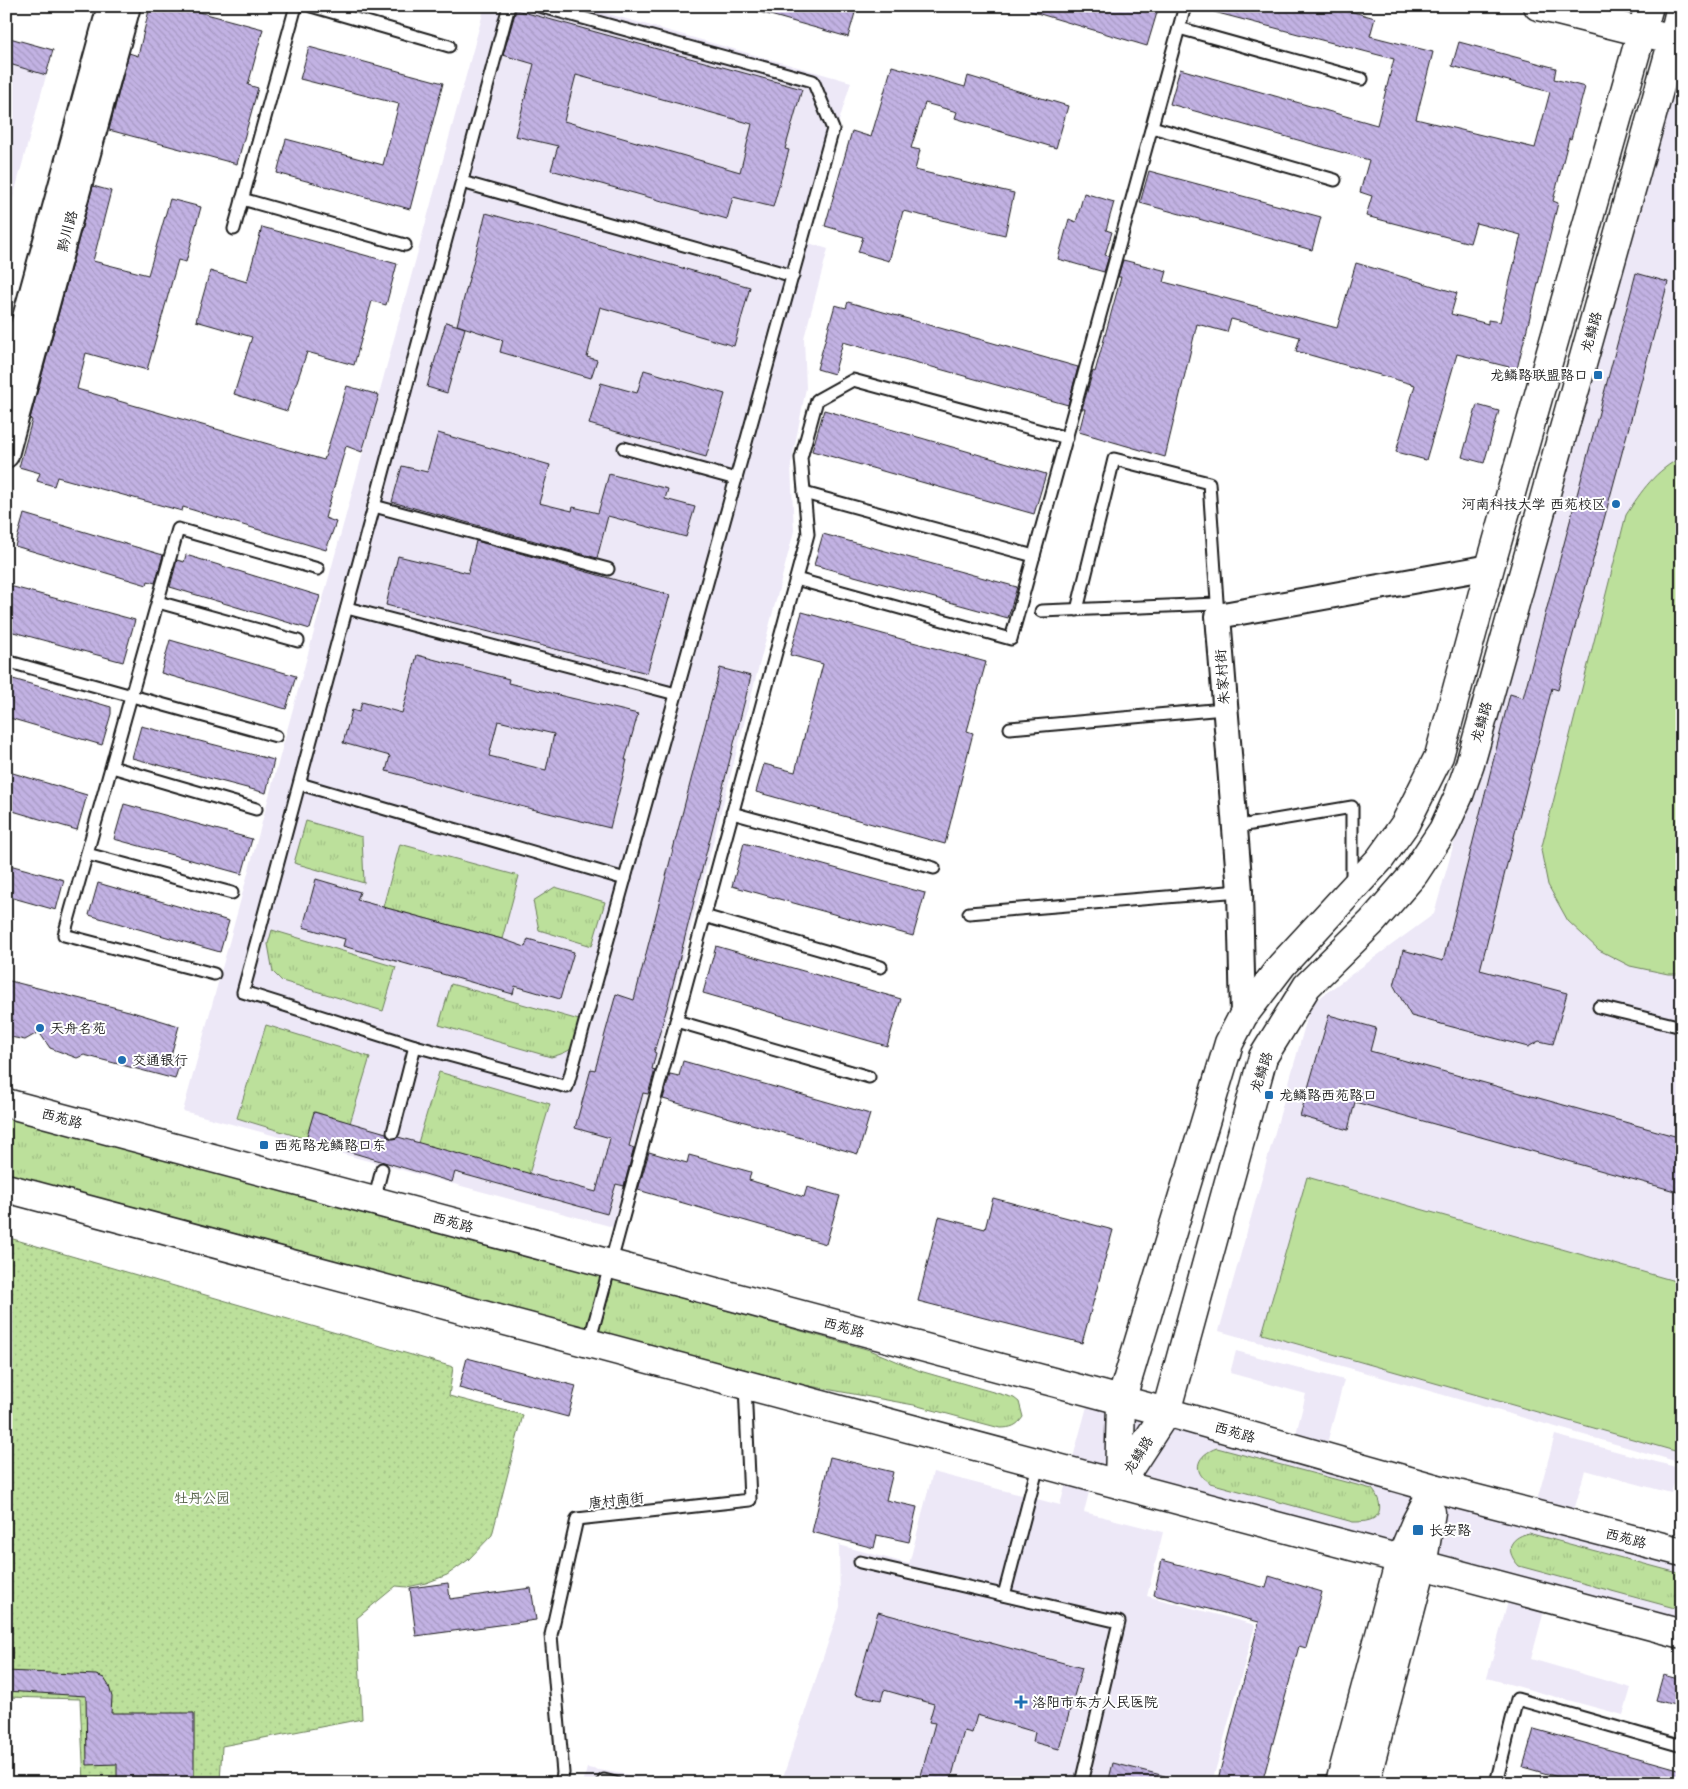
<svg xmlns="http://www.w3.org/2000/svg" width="1688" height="1789" font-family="Mali,'LXGW WenKai TC',sans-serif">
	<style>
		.built { fill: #ede8f7 }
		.grass { fill: url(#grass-tufts); stroke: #6c7e5c }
		.park { fill: url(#park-dots); stroke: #6c7e5c }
		.garden { fill: #bce09b; stroke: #6c7e5c }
		.building { fill: url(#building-back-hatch); stroke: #1c1c1c; fill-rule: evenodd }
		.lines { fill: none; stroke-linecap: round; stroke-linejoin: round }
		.lane-casing { stroke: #1c1c1c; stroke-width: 15 }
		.street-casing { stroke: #1c1c1c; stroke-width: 28 }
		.secondary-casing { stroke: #1c1c1c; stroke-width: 31 }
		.primary-casing { stroke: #1c1c1c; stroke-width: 31 }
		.lane { stroke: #fff; stroke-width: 11 }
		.street { stroke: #fff; stroke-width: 24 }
		.secondary { stroke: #fff; stroke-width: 28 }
		.primary { stroke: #fff; stroke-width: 28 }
		.poi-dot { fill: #1f6fb2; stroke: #fff; stroke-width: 2 }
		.labels { text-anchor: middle; stroke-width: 4; stroke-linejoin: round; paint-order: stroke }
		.street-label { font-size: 14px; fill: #1c1c1c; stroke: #fff }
		.poi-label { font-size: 14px; fill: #1c1c1c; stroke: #fff; text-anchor: start }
		.park-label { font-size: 14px; fill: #546148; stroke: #fff }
	</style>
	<defs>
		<pattern id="grass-tufts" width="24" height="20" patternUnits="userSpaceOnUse" patternTransform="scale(1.25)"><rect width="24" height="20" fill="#bce09b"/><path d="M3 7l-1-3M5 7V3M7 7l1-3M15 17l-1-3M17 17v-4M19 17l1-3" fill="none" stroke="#a1c085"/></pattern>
		<pattern id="park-dots" width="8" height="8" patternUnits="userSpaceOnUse" patternTransform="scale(1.25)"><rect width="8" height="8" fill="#bce09b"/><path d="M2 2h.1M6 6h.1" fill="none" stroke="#a1c085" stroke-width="1.8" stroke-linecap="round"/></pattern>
		<pattern id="building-back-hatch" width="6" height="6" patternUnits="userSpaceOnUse" patternTransform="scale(1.25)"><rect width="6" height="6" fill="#c2b2e3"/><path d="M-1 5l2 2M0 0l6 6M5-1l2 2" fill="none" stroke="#a698c2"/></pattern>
	</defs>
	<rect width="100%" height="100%" fill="#fff"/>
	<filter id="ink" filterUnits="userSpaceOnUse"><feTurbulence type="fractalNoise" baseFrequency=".02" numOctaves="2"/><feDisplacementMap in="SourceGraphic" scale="10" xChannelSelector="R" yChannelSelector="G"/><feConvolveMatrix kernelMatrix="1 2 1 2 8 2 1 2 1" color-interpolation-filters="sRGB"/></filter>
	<g filter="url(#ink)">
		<!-- built -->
		<g class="built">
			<polygon points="485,6 580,6 851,82 802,241 828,249 804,338 806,388 791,465 794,531 613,1227 183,1111"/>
			<polygon points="6,37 53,50 6,224"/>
			<polygon points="1667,90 1682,94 1682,1463 1219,1331 1311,1004 1434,914"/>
			<polygon points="1236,1351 1344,1380 1322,1462 1532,1519 1555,1435 1679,1468 1671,1493 1585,1470 1569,1530 1682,1560 1682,1644 1545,1607 1531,1659 1631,1688 1623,1715 1487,1678 1509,1598 1091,1484 1084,1512 1163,1532 1147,1596 1255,1625 1213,1779 1226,1783 781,1783 840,1607 839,1545 909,1564 933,1472 1060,1505 1089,1399 1291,1454 1306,1394 1230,1373"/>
			<polygon points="587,1768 677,1783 583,1783"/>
		</g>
		<!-- grass -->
		<g class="grass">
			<polygon points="306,821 362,837 364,883 294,863"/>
			<polygon points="400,844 519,876 502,939 383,907"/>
			<polygon points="555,887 605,902 592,946 539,930 533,901"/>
			<polygon points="272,930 396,967 383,1011 282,981 273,972 268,944"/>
			<path d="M 451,984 L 579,1020 C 582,1044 574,1051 551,1057 L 439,1025 Z"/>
			<polygon points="266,1025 370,1057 350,1123 315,1112 306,1139 237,1118"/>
			<polygon points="439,1072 550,1104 529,1174 418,1143"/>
			<path d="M 6,1112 L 870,1350 L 920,1371 L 1014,1398 L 1019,1402 L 1023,1417 C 1017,1426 1011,1428 1000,1428 L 914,1405 L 804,1385 L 6,1175 Z"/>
			<path d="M 1217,1448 L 1372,1489 C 1380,1498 1385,1515 1370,1520 C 1364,1522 1358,1522 1353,1522 L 1210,1483 C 1190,1471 1198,1454 1217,1448 Z"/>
			<path d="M 1528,1533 L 1682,1574 L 1682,1610 L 1519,1566 C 1505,1551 1508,1539 1528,1533 Z"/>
		</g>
		<!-- park -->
		<polygon class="park" points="6,1237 453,1367 449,1396 523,1415 492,1535 468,1560 447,1575 426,1583 407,1587 396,1586 357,1618 362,1719 222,1746 220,1783 84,1783 80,1699 6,1697"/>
		<!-- garden -->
		<g class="garden">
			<path d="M 1682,457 L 1682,974 L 1668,974 L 1630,966 L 1599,950 L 1568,921 L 1548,885 L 1541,850 L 1626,515 C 1642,490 1655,471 1682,457 Z"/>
			<polygon points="1307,1177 1682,1283 1682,1453 1262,1334"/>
		</g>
		<!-- building -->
		<g class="building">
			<polygon points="150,6 176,6 263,29 248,85 258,88 237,164 109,130 129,53 138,56"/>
			<polygon points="757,6 857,6 848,37 756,11"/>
			<polygon points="1030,6 1159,6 1147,46 1030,11"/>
			<polygon points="1215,6 1332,6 1375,18 1370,36 1433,52 1416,119 1535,148 1550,92 1452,66 1459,42 1556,68 1554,79 1585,87 1571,139 1569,138 1553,201 1558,203 1517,369 1457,354 1426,460 1396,452 1415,385 1296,351 1300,337 1231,319 1227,332 1197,324 1165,457 1079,432 1085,409 1082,409 1093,371 1095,372 1121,277 1118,277 1123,260 1167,271 1164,282 1337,328 1356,263 1457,293 1451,314 1488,324 1488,320 1500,322 1521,235 1476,223 1470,243 1366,216 1372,196 1360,192 1369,160 1170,104 1180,69 1377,125 1394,59 1214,12"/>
			<path d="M 516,10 L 802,89 L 785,149 L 789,150 L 773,207 L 733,197 L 727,219 L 551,170 L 558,146 L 515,136 L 534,64 L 503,55 ZM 576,75 L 752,124 L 740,172 L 564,121 Z"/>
			<polygon points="6,37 53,50 46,75 6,63"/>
			<polygon points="309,47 443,83 410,209 277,173 286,139 383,165 399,104 300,79"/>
			<polygon points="892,66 965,87 968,76 1068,106 1056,148 955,118 957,112 925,103 911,148 920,150 915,170 1014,193 1005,235 903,211 889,261 858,252 863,237 825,226 852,131 871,137"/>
			<polygon points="1149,171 1321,217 1312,250 1140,203"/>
			<polygon points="93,186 111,191 93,261 148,275 170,199 201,207 186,262 178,260 147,370 86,353 77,389 324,460 347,386 379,395 362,452 346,446 325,518 336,522 326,550 183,507 182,511 57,477 54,486 37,481 40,473 19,467 32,420 30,419"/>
			<polygon points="1084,193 1114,202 1106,230 1112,232 1105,255 1109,256 1104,272 1058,259 1069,219 1076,222"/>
			<polygon points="486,213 750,287 734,346 600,307 587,357 597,360 591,378 500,352 503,340 457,325"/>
			<polygon points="262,227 397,264 386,305 372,301 354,365 307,352 287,411 234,394 252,337 196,321 210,271 247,282"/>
			<polygon points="1636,273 1668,282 1558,690 1552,688 1480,970 1567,993 1553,1044 1539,1041 1528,1047 1411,1016 1394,986 1403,950 1443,961 1510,694 1523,698"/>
			<polygon points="848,302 1078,367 1068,405 843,342 834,374 817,369 835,305 846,308"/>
			<polygon points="446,322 465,328 447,393 427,387"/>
			<polygon points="644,370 725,394 706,457 589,424 601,383 637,393"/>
			<polygon points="1477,405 1499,411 1484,463 1462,457"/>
			<polygon points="824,410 1046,474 1034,514 812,451"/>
			<polygon points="438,433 550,465 539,503 572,511 573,507 598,513 609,474 668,489 665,499 695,507 686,537 608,516 597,558 392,502 402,466 427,472"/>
			<polygon points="24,514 163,555 155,583 148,581 147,585 15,546"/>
			<polygon points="823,534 1017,587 1008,618 814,565"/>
			<polygon points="476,541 670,595 647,673 386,605 398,556 468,573"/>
			<polygon points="186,555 320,596 310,629 170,587 177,560 184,562"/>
			<polygon points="6,585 135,620 123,662 6,630"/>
			<polygon points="802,612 986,662 967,731 973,733 945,844 756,792 764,764 795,772 823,664 790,655"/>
			<polygon points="170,640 296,676 286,709 161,673"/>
			<path d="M 417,655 L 509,679 L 508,683 L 638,714 L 625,760 L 627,760 L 610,828 L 491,799 L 386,771 L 390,756 L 343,743 L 352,710 L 359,712 L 362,702 L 402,713 ZM 498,721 L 554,734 L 546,770 L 489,756 Z"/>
			<polygon points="720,668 751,676 667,1008 654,1052 656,1053 652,1069 655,1070 648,1094 643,1093 629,1146 634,1148 624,1186 616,1184 607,1214 455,1172 452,1182 306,1139 314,1112 386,1133 391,1139 398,1137 596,1192 610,1138 575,1128 591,1069 595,1070 616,994 634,1000"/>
			<polygon points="6,677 111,707 111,714 102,745 6,717"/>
			<polygon points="141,726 274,760 266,793 132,758"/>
			<polygon points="6,771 87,795 77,830 6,809"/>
			<polygon points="124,804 252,839 242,874 114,839"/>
			<polygon points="744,843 925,893 913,936 732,886"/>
			<polygon points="6,864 64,880 56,910 6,896"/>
			<polygon points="316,879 360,892 357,900 502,939 525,947 528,939 574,952 560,999 515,986 513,994 343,946 345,939 303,927"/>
			<polygon points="98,883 229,921 220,952 89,915"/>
			<polygon points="716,946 901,999 887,1046 703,993"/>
			<polygon points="6,980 129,1011 179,1026 171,1055 181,1058 175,1079 84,1055 77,1058 50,1048 39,1032 25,1040 6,1036"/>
			<polygon points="1329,1015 1376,1028 1370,1051 1682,1138 1682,1193 1355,1102 1348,1130 1300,1116"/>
			<polygon points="683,1061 870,1114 858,1154 663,1099 670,1074 679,1076"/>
			<polygon points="649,1152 687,1163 689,1155 751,1172 749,1180 804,1197 807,1187 840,1196 826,1244 638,1190"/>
			<polygon points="993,1198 1113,1230 1082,1343 918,1301 939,1217 985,1229"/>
			<polygon points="467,1358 576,1386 568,1417 459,1388"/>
			<polygon points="830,1457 893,1472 886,1500 917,1507 909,1542 877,1535 874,1548 812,1532"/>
			<polygon points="1162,1560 1266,1588 1269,1576 1322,1592 1306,1648 1299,1646 1262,1783 1217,1783 1259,1622 1154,1595"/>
			<polygon points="448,1583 450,1599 531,1588 536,1620 416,1636 410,1588"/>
			<polygon points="878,1612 1082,1668 1059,1749 1033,1742 1035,1732 977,1715 972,1733 964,1731 950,1783 919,1783 935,1723 929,1722 934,1704 884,1690 881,1700 855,1694"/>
			<polygon points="6,1671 96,1675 104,1678 109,1686 112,1697 111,1713 194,1713 194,1778 117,1779 117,1764 87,1765 86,1696 6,1691"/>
			<polygon points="1663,1675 1682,1680 1682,1707 1656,1700"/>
			<polygon points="1534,1729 1682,1770 1682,1783 1579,1783 1523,1767"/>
			<polygon points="1113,1763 1165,1776 1164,1783 1108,1783"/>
		</g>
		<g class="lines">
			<defs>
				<g id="lane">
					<polyline points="311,6 449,46"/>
					<polyline points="509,6 243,992 415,1046 567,1087 833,129 813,81 539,6"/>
					<polyline points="1179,28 1362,79"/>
					<polyline points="1152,127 1335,180"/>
					<polyline points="462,182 793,276"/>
					<polyline points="242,199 405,245"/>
					<polyline points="234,229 296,6"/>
					<polyline points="624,448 736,479"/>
					<polyline points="804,493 1034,556"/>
					<polyline points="374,506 608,569"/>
					<polyline points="796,579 1011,639 1185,6"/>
					<polyline points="158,602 298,641"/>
					<polyline points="347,608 676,694"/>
					<polyline points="1077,610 1114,459 1209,483 1218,616"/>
					<polyline points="1041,611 1217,604"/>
					<polyline points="6,661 276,736"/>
					<polyline points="1010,728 1224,709"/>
					<polyline points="112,767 256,809"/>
					<polyline points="300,784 625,879"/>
					<polyline points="732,813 934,868"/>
					<polyline points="1234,827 1352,807 1352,885"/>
					<polyline points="87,854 232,893"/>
					<polyline points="969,913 1240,891"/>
					<polyline points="704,916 881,967"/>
					<polyline points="214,974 64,935 178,529 318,569"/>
					<polyline points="1599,1007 1682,1027"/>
					<polyline points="676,1021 869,1077"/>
					<polyline points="393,1132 415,1046"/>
					<polyline points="374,1201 382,1169"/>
					<polyline points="589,1343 808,534 801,458 817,400 853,380 1067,438"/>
					<polyline points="860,1562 1119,1622 1081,1783"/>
					<polyline points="1004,1595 1039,1462"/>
					<polyline points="604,1780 615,1783"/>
					<polyline points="561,1783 563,1773 551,1635 577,1519 750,1500 745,1385"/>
					<polyline points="1496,1783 1517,1699 1682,1746"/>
				</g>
				<g id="street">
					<polyline points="6,387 110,6"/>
					<polyline points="6,455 128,6"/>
					<polyline points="1243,1016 1240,891 1218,616 1490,567"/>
				</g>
				<g id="secondary">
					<polyline points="1538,6 1658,36"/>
					<polyline points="1119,1484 1166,1412 1263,1057 1307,986 1372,922 1414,874 1443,830 1459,795 1470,764 1673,40 1681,6"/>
					<polyline points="1119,1484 1121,1401 1229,1043 1243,1016 1282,965 1380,859 1405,824 1439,756 1490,567 1649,6"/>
					<polyline points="1340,1783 1400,1560 1416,1522 1434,1488"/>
					<polyline points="1365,1783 1422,1566 1431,1512"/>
				</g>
				<g id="primary">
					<polyline points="6,1103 1166,1412 1434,1488 1682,1552"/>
					<polyline points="6,1188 1682,1634"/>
				</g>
			</defs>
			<!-- lane casing -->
			<use href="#lane" class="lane-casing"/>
			<!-- street casing -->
			<use href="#street" class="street-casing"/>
			<!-- secondary casing -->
			<use href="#secondary" class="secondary-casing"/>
			<!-- primary casing -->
			<use href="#primary" class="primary-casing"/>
			<!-- lane -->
			<use href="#lane" class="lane"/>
			<!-- street -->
			<use href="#street" class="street"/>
			<!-- secondary -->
			<use href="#secondary" class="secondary"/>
			<!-- primary -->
			<use href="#primary" class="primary"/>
		</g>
	</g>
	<!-- markers -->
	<g class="poi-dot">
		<rect x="1593" y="370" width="10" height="10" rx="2.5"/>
		<circle cx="1616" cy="504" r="5"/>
		<circle cx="40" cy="1028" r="5"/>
		<circle cx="122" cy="1060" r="5"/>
		<rect x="1264" y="1090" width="10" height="10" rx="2.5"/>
		<rect x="259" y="1140" width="10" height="10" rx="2.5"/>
		<rect x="1412" y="1524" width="12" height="12" rx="2.5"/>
		<path d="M1018.5 1694.5h5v5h5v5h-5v5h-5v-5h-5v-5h5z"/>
	</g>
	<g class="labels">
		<!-- street labels -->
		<g class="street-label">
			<text transform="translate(67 231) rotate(-75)" y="5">黔川路</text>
			<text transform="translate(1591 332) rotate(-74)" y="5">龙鳞路</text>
			<text transform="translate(1222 677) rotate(-94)" y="5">朱家村街</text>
			<text transform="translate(1481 722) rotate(-74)" y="5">龙鳞路</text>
			<text transform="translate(1261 1072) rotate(-71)" y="5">龙鳞路</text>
			<text transform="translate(62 1118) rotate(15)" y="5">西苑路</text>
			<text transform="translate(453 1222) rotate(15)" y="5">西苑路</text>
			<text transform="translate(844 1327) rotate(15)" y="5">西苑路</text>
			<text transform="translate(1235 1432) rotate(16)" y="5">西苑路</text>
			<text transform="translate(1138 1455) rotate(-57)" y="5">龙鳞路</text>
			<text transform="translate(616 1500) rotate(-6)" y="5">唐村南街</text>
			<text transform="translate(1626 1538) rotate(15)" y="5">西苑路</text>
		</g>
		<!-- poi labels -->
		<g class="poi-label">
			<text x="1588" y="380" text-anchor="end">龙鳞路联盟路口</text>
			<text x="1606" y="509" text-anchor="end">河南科技大学 西苑校区</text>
			<text x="50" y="1033">天舟名苑</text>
			<text x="132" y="1065">交通银行</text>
			<text x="1279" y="1100">龙鳞路西苑路口</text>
			<text x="274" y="1150">西苑路龙鳞路口东</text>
			<text x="1429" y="1535">长安路</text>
			<text x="1032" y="1707">洛阳市东方人民医院</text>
		</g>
		<!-- park labels -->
		<g class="park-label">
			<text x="202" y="1503">牡丹公园</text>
		</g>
	</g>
	<!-- margin -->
	<rect width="1688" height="1789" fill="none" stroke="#fff" stroke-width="25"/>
	<rect x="12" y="12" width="1663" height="1764" fill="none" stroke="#1c1c1c" stroke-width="2" filter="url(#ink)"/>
</svg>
